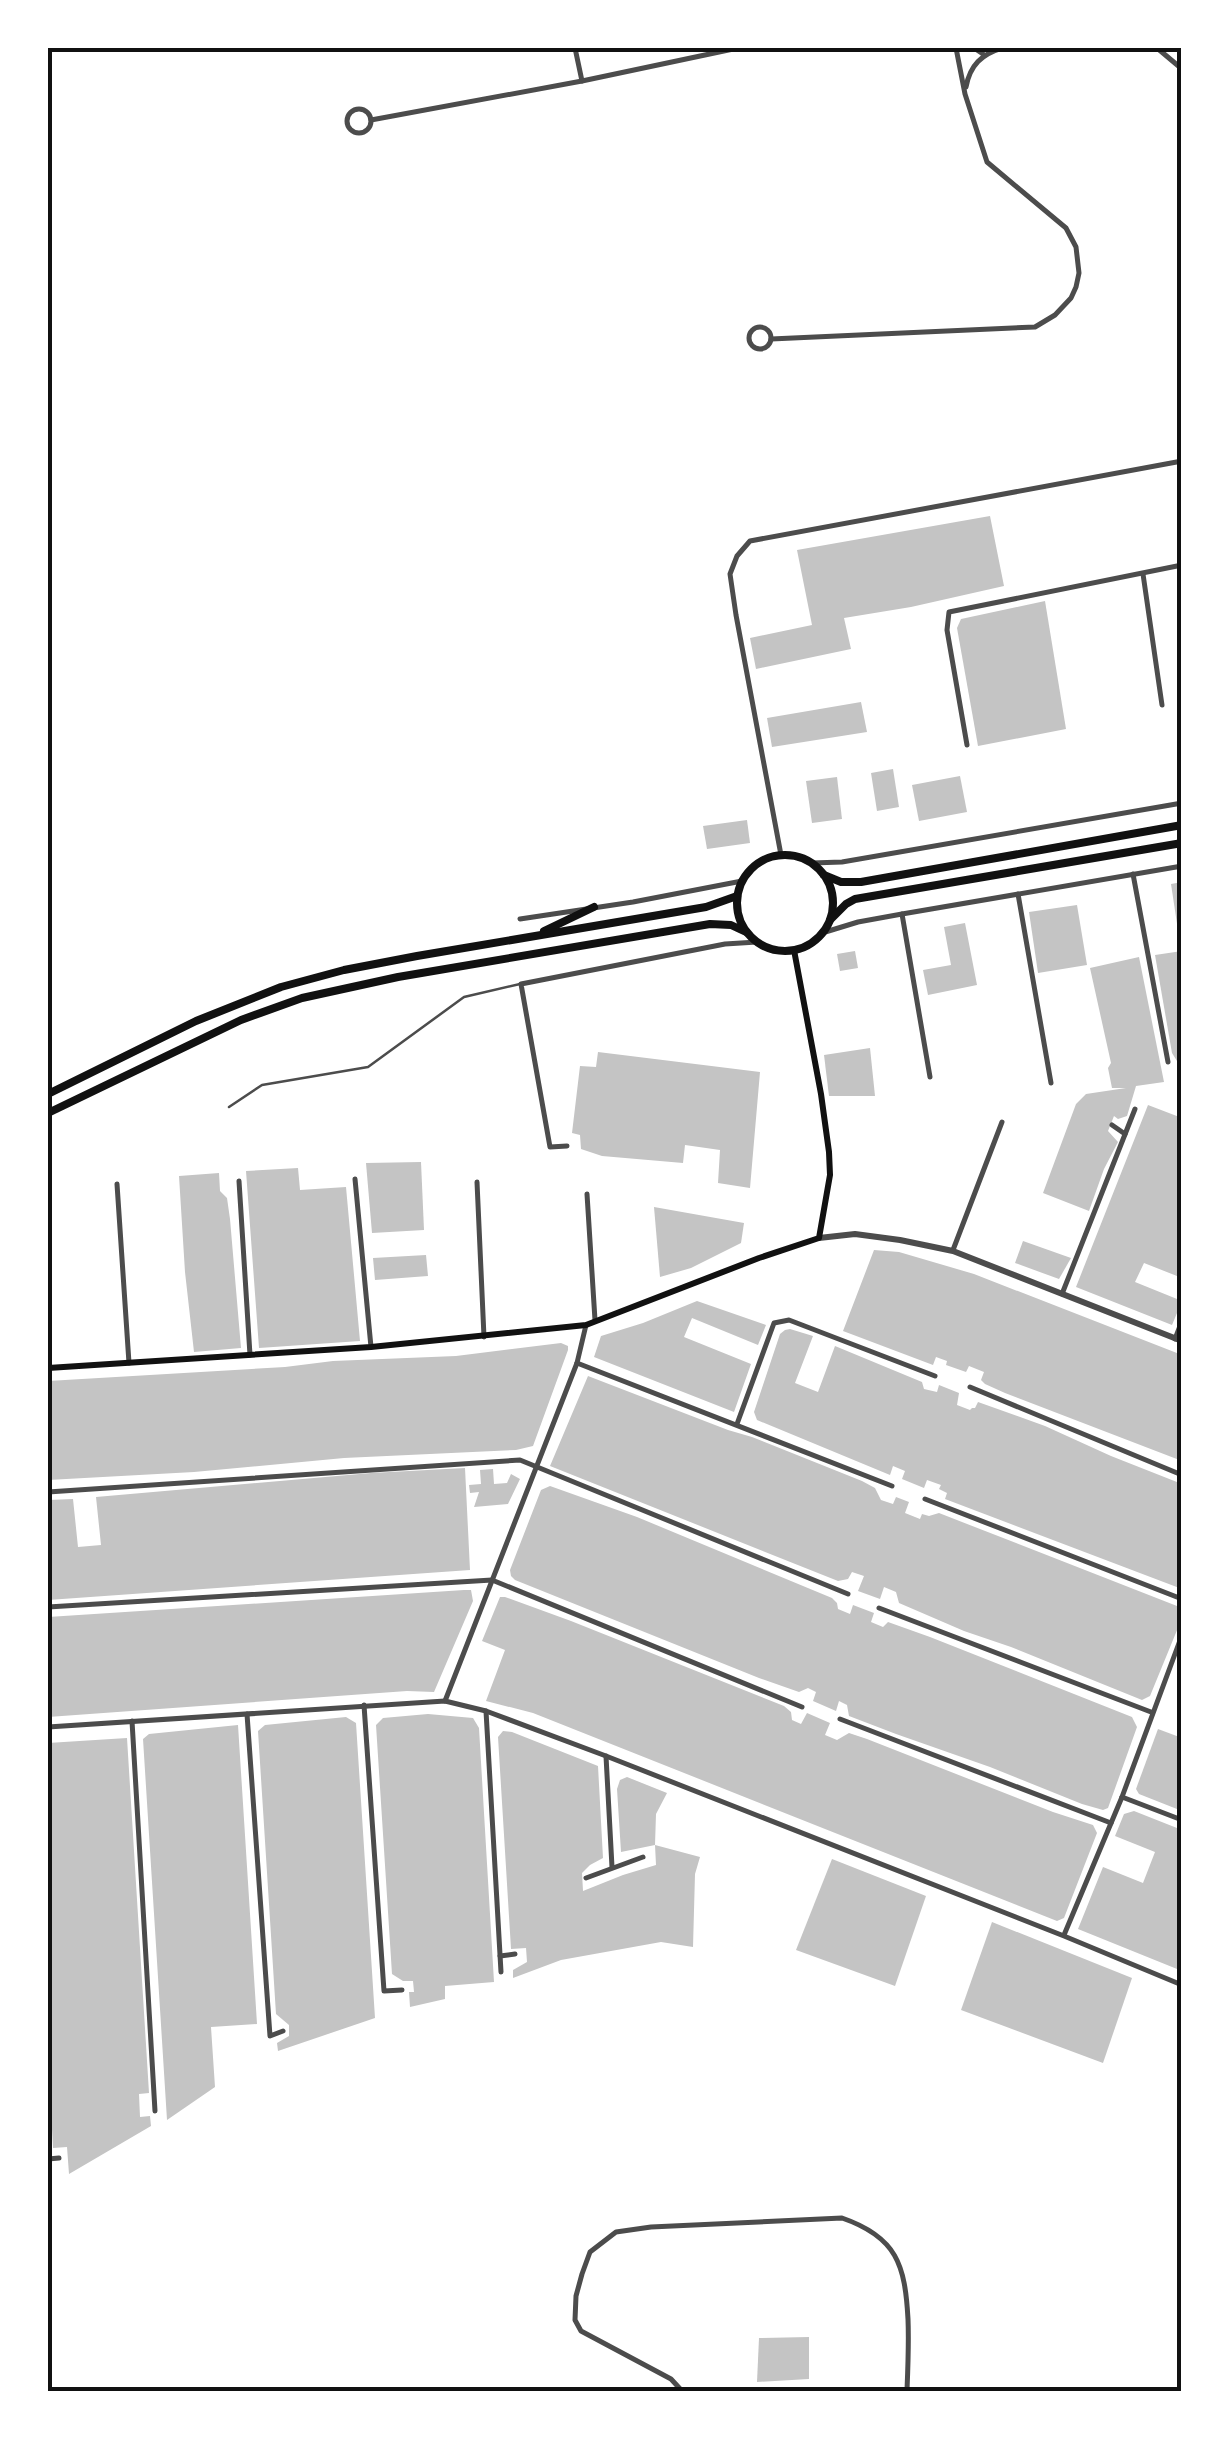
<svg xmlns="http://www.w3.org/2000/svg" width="1229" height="2439" font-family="Quicksand,sans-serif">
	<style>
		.building { fill: #c4c4c4 }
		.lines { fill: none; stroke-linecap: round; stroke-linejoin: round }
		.service { stroke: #4c4c4c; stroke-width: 2.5 }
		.minor { stroke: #4c4c4c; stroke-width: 5 }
		.tertiary { stroke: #4c4c4c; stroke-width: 6 }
		.secondary { stroke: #111; stroke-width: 6 }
		.trunk { stroke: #111; stroke-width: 8 }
		.neatline { fill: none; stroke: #111; stroke-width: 4 }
	</style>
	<rect width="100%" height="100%" fill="#fff"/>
	<!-- building -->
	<g class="building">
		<polygon points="990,516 1004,586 911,607 844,618 851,649 756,669 750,638 812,625 797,550"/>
		<polygon points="1045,601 1066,729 978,746 957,628 961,619"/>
		<polygon points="861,702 867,732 772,747 767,718"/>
		<polygon points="893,769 899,807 877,811 871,773"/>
		<polygon points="960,776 967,812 919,821 912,785"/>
		<polygon points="837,777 842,819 812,823 806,781"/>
		<polygon points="747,820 750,843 707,849 703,826"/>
		<polygon points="1182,882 1182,937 1179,937 1171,884"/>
		<polygon points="1077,905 1087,965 1038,973 1029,912"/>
		<polygon points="965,923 977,985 928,995 923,970 951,965 944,927"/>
		<polygon points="855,951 858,968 840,971 837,954"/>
		<polygon points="1182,951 1182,1069 1172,1053 1155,955"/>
		<polygon points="1139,957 1164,1082 1136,1086 1127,1116 1118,1119 1114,1116 1108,1131 1118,1142 1104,1169 1089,1211 1043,1193 1076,1104 1086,1094 1126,1088 1112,1088 1108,1068 1111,1063 1090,968"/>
		<polygon points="870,1048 875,1096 829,1096 824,1055"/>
		<polygon points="598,1052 760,1072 750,1188 718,1183 720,1150 685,1145 683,1163 602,1156 581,1149 580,1135 572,1133 580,1066 596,1067"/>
		<polygon points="1148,1105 1182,1118 1182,1278 1144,1263 1135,1282 1182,1301 1172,1325 1076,1287"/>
		<polygon points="421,1162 424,1230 372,1233 366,1163"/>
		<polygon points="298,1168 300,1190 346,1187 360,1341 259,1348 246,1171"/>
		<polygon points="219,1173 220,1191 227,1198 230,1219 241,1348 194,1352 185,1272 179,1176"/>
		<polygon points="654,1207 744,1223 741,1243 691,1268 660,1277"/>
		<polygon points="1023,1241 1071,1258 1059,1279 1015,1263"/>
		<polygon points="874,1250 899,1252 974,1274 1182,1355 1182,1461 1005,1393 985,1384 981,1380 984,1372 969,1366 966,1372 946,1365 947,1361 936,1357 933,1365 843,1331"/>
		<polygon points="426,1255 428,1276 375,1280 373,1258"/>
		<polygon points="697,1301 766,1325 758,1345 692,1318 684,1337 751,1364 734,1412 594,1357 601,1336 643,1323"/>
		<polygon points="790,1329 813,1336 795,1383 818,1392 835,1346 922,1382 924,1389 937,1392 939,1385 959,1393 957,1405 970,1410 972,1408 975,1408 978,1402 1045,1426 1111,1456 1182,1484 1182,1589 945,1499 947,1493 939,1489 941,1485 927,1480 924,1488 902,1479 905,1471 893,1466 890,1475 757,1420 754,1412 780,1334 785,1330"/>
		<polygon points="561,1343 568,1346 568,1350 533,1446 516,1450 344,1458 194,1472 48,1480 48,1381 285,1367 333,1361 456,1356"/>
		<polygon points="588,1376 728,1430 752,1437 862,1481 875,1488 881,1500 893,1504 896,1497 909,1502 905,1513 920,1519 922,1514 929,1516 939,1513 1177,1606 1182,1610 1182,1618 1150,1696 1142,1700 1011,1647 964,1631 899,1603 896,1592 884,1587 880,1599 858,1591 864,1576 852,1572 848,1579 838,1581 550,1466"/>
		<polygon points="465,1468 470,1570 48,1600 48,1500 73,1499 78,1547 101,1545 96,1497 371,1473"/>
		<polygon points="493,1469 494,1484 507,1483 511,1474 520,1479 508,1504 474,1507 479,1492 470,1493 469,1485 481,1484 480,1470"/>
		<polygon points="550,1486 637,1517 832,1598 837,1603 838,1609 850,1614 853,1605 874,1613 871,1622 883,1627 888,1622 930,1637 1132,1717 1137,1727 1108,1808 1103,1810 1082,1804 990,1767 896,1734 849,1716 847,1705 839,1701 836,1711 813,1701 816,1692 808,1688 799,1692 759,1678 515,1580 511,1576 510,1570 541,1490"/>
		<polygon points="464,1590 471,1590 473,1601 434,1692 407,1691 48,1717 48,1617"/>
		<polygon points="500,1597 505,1597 571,1621 784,1706 791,1712 792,1720 801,1724 807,1713 830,1723 825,1735 837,1740 849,1733 867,1739 1053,1812 1093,1825 1097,1833 1064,1918 1057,1921 533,1713 486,1701 505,1650 482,1641"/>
		<polygon points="428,1714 473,1718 479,1728 494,1982 445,1986 445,1999 410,2007 409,1992 414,1992 413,1981 403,1981 392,1974 376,1725 383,1718"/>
		<polygon points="346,1717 356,1723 375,2018 278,2051 277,2043 289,2036 289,2025 276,2014 258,1731 265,1725"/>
		<polygon points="238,1725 257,2024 211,2027 215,2087 167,2120 143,1739 149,1734"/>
		<polygon points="1158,1729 1182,1738 1182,1811 1139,1794 1136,1789"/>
		<polygon points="503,1731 512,1732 598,1766 603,1858 590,1865 582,1873 583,1891 623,1875 656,1865 655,1845 700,1857 695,1874 693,1947 661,1942 561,1960 513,1978 513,1970 527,1962 526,1948 511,1949 498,1737"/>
		<polygon points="127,1738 149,2093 139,2094 140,2117 150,2116 151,2126 69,2174 67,2147 53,2148 48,2054 48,1743"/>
		<polygon points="627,1777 667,1793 656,1814 655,1845 621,1852 617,1789 620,1780"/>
		<polygon points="1134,1811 1182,1830 1182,1971 1078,1929 1103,1867 1143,1883 1155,1852 1115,1836 1124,1814"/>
		<polygon points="832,1859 926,1896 895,1986 796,1950"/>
		<polygon points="992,1922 1132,1978 1103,2063 961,2010"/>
		<polygon points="809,2337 809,2379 757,2382 759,2338"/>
	</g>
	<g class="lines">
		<!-- service -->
		<polyline class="service" points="229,1107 262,1085 368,1067 464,997 520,984"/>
		<!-- minor -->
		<g class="minor">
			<polyline points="575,48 582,81"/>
			<polyline points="974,48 983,54"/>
			<polyline points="1157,48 1182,69"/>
			<path d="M 966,87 C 970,65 982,54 1002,48"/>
			<circle cx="359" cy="121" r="12"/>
			<polyline points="371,120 582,81 738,48"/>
			<circle cx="760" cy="338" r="11"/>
			<polyline points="771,339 1035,327 1055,315 1071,298 1076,287 1079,273 1076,247 1066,228 987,162 965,94 956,48"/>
			<polyline points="1143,574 1162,705"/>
			<polyline points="967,745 947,630 949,612 1182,565"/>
			<polyline points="781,855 736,615 730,574 737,556 750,541 1182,461"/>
			<polyline points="812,863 842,862 1182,803"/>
			<polyline points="1133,874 1168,1062"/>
			<polyline points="1018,894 1051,1083"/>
			<polyline points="902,914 930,1077"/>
			<polyline points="520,919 633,902 742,881"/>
			<polyline points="822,933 858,922 902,914 1182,866"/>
			<polyline points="1112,1125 1125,1134"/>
			<polyline points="567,1146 550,1147 521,984 725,944 757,942"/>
			<polyline points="355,1179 371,1347"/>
			<polyline points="239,1181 250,1355"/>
			<polyline points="477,1182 484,1337"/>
			<polyline points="117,1184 129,1363"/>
			<polyline points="587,1194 595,1320"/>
			<polyline points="953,1250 1002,1122"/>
			<polyline points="1062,1294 1135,1109"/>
			<polyline points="1175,1339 1182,1321"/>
			<polyline points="577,1363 892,1486"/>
			<polyline points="970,1387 1182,1475"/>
			<polyline points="737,1424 774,1323 789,1320 935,1376"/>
			<polyline points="48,1492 520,1460 848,1594"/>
			<polyline points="925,1499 1182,1599"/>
			<polyline points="48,1607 492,1580 802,1707"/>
			<polyline points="879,1608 1151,1712"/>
			<polyline points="445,1701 577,1363 586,1325"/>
			<polyline points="364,1705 384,1991 402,1990"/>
			<polyline points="486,1711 501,1972"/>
			<polyline points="247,1714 270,2036 283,2031"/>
			<polyline points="840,1719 1111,1823"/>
			<polyline points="132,1721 155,2111"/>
			<polyline points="48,1727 445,1701 486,1711 606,1756 1064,1936 1182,1985"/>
			<polyline points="606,1756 612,1867"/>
			<polyline points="1122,1797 1182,1820"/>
			<polyline points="586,1878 643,1857"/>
			<polyline points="1064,1935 1122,1797 1182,1635"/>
			<polyline points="500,1956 515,1954"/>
			<polyline points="48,2159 59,2158"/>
			<path d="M 683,2392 L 671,2379 L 581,2331 L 575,2320 L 576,2296 L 582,2274 L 590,2252 L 616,2232 L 651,2227 L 842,2218 C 897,2237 905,2265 908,2319 C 909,2343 908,2366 907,2390"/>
			<polyline points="867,2392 907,2390 913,2392"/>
		</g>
		<!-- tertiary -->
		<polyline class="tertiary" points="819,1238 855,1234 900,1240 953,1251 1182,1341"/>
		<!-- secondary -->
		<polyline class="secondary" points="48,1368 371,1347 586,1325 759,1258 819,1238 830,1175 829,1152 821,1094 794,950"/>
		<!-- trunk -->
		<g class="trunk">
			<circle cx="785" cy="903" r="48"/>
			<polyline points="824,875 841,882 861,882 1182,825"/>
			<polyline points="830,920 846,904 855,899 1182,843"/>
			<polyline points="544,931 594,907"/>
			<polyline points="48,1094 196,1021 281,987 344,970 417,956 706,907 737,896"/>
			<polyline points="48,1113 241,1020 302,998 398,977 710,924 731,925 746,932"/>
		</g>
	</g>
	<!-- border -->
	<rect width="1229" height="2439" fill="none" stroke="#ffffff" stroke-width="100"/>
	<rect x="50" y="50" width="1129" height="2339" class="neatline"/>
</svg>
